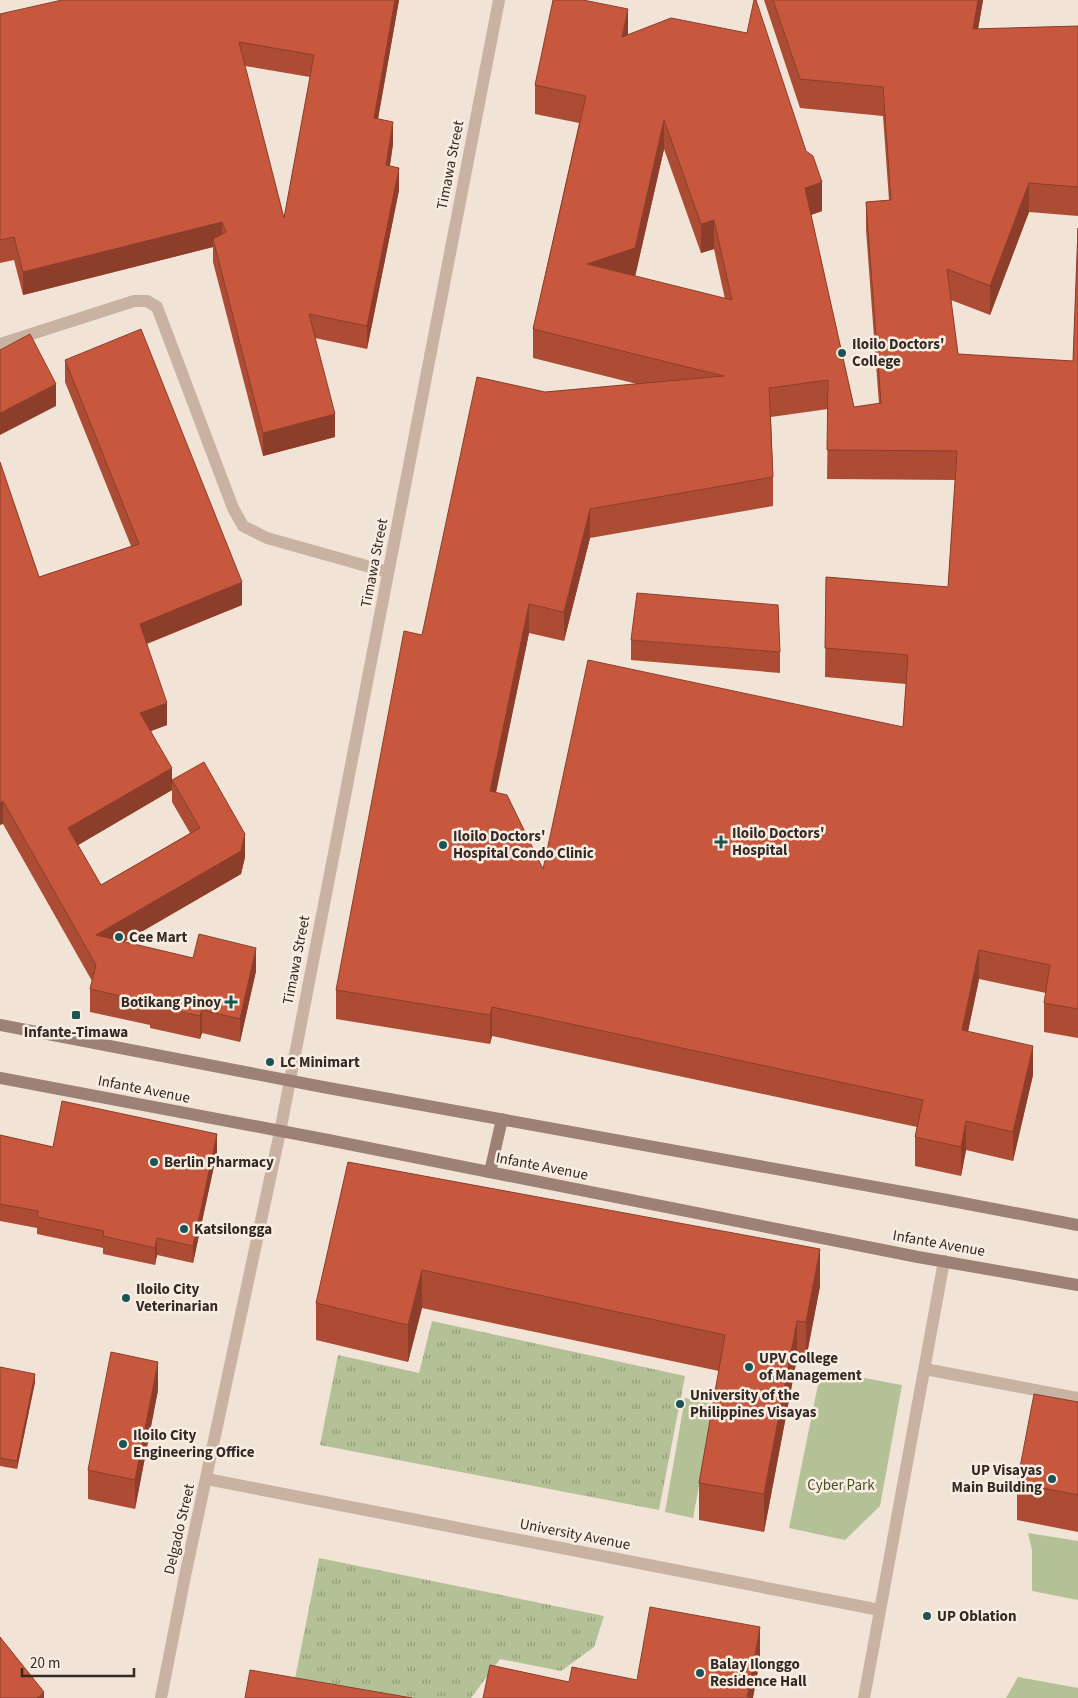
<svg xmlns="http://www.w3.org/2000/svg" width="1078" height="1698" font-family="'Source Sans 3',sans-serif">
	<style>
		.grass { fill: url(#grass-tufts) }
		.park { fill: #b4c096 }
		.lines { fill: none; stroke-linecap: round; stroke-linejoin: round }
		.service { stroke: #c9b2a2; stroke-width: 12 }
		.minor { stroke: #c9b2a2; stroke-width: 12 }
		.tertiary { stroke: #c9b2a2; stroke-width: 12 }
		.secondary { stroke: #9c8174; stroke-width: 12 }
		.wall { fill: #ac4c34; fill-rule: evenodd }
		.shaded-wall { fill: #8c3e2b }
		.building { fill: #c8583d; stroke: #8c3e2b; fill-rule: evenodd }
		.poi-dot { fill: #1a5455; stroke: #f9ede2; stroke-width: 2 }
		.labels { text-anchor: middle; stroke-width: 5; stroke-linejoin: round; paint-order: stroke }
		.street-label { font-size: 15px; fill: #332925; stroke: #f9ede2 }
		.poi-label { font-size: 15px; font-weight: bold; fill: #332925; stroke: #f9ede2; text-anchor: start }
		.park-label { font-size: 15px; fill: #455228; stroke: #f9ede2 }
	</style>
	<defs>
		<pattern id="grass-tufts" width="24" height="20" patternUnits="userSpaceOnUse" patternTransform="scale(1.25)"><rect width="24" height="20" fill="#b4c096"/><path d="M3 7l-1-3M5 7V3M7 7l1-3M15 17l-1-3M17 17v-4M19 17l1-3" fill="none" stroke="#939c7a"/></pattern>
	</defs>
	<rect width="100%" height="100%" fill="#f1e3d6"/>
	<!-- grass -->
	<g class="grass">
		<polygon points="432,1321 685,1376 659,1510 320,1445 338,1355 419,1373"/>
		<polygon points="319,1558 604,1616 594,1647 561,1671 500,1659 471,1698 367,1698 294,1684"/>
	</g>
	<!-- park -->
	<g class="park">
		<polygon points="821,1370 902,1385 880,1506 845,1540 789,1528"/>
		<polygon points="685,1398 714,1404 693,1518 665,1512"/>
		<polygon points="1028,1533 1078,1541 1078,1600 1032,1591 1032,1550"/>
		<polygon points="1018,1677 1078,1688 1078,1698 1006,1698"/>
	</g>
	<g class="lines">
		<!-- service -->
		<g class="service">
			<polyline points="0,344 134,301 147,301 157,307 233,508 243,526 267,538 388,572"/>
			<polyline points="925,1369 1078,1398"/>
			<polyline points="207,1479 263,1490"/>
		</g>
		<!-- minor -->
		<g class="minor">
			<polyline points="263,1490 880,1610"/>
			<polyline points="864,1698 944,1261"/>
		</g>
		<!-- tertiary -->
		<polyline class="tertiary" points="161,1698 185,1576 280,1132 499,0"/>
		<!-- secondary -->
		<g class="secondary">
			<polyline points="0,1025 323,1087 947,1200 1078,1225"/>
			<polyline points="0,1078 323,1139 918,1257 1078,1285"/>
			<polyline points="490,1172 502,1119"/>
		</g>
	</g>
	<!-- wall -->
	<g class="wall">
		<path d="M 399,0 L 378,119 L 393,144 L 390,166 L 399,190 L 367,349 L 315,338 L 335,437 L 263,456 L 213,262 L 213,247 L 23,295 L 14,260 L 0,263 L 0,14 ZM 245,66 L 310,77 L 284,218 Z"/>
		<path d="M 764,0 L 983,0 L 978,29 L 1078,26 L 1078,216 L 1029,212 L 990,315 L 951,300 L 958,354 L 1073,361 L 1078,228 L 1078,1038 L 1044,1032 L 1044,1003 L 1046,993 L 979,979 L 968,1032 L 1033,1075 L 1013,1161 L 966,1150 L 961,1176 L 915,1166 L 915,1137 L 917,1127 L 492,1036 L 490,1044 L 336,1019 L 336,990 L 422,635 L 545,392 L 637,384 L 533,358 L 533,329 L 579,123 L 535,114 L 535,85 L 628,34 L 822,211 L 811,215 L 854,407 L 879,404 L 866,230 L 866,202 L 889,200 L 883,116 L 800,108 ZM 664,149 L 701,253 L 714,249 L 725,299 L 635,276 ZM 828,409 L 827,479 L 955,480 L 948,587 L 826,577 L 825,677 L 906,684 L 903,727 L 543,869 L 496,793 L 529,633 L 564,641 L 590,538 L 773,506 L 773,477 L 771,417 Z"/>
		<polygon points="65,360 242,605 147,644 167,725 151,731 172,790 78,845 101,885 190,833 172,802 172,780 245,857 241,874 124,942 193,958 256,971 240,1042 202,1033 200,1039 150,1028 150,1025 90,1012 90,989 92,981 3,824 0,462 39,577 131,546 65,382"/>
		<polygon points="631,640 780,652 780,673 631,660"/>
		<polygon points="0,1135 53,1147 217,1152 193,1263 157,1255 155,1265 103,1254 103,1248 37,1234 37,1228 0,1221"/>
		<polygon points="348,1162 820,1286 806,1359 797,1358 764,1532 699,1520 699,1483 719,1371 422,1308 408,1362 316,1340 316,1303"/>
		<polygon points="0,1367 35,1382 17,1469 0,1466"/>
		<polygon points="158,1390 135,1509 88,1499 88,1470"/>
		<polygon points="1078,1402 1078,1532 1017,1520 1017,1483"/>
	</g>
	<!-- shaded-wall -->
	<g class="shaded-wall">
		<polygon points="395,0 399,0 374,141 374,118"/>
		<polygon points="978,0 983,0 973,58 973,29"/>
		<polygon points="628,9 628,38 622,37"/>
		<polygon points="664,120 664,149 635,277 587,264"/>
		<polygon points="393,122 393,144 386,188 386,165"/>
		<polygon points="399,168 399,190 367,349 367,326"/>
		<polygon points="822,182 822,211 805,217 805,188"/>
		<polygon points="1029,183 1029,212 990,315 990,286"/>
		<polygon points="714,220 714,249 701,253 701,224"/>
		<polygon points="222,222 222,244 213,239 213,247 23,295 23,272"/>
		<polygon points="56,384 56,406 0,435 0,413"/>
		<polygon points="335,414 335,437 263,456 263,433"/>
		<polygon points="590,509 590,538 564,641 564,612"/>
		<polygon points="242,582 242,605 140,646 140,624"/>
		<polygon points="529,604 529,633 490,820 490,791"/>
		<polygon points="167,703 167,725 140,735 140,713"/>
		<polygon points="172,768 172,790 68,851 68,828"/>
		<polygon points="3,801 3,824 0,825 0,803"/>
		<polygon points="245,834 245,857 241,874 96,958 96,935"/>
		<polygon points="256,948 256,971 240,1042 240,1019"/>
		<polygon points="979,950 979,979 962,1059 962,1030"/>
		<polygon points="492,1007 492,1036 490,1044 490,1015"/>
		<polygon points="202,1010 202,1033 200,1039 200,1016"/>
		<polygon points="1033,1046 1033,1075 1013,1161 1013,1132"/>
		<polygon points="966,1121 966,1150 961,1176 961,1147"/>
		<polygon points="217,1134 217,1152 193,1263 193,1246"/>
		<polygon points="157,1238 157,1255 155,1265 155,1248"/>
		<polygon points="820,1249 820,1286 806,1359 806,1322"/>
		<polygon points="422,1270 422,1308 408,1362 408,1325"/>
		<polygon points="797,1321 797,1358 764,1532 764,1494"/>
		<polygon points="158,1362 158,1390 135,1509 135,1480"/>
		<polygon points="35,1374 35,1382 17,1469 17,1461"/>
		<polygon points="760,1627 760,1660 753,1698 747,1698"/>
		<polygon points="44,1692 44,1698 37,1698"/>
	</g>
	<!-- building -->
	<g class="building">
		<path d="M 62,0 L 395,0 L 374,118 L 393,122 L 386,165 L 399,168 L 367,326 L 309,314 L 335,414 L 263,433 L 213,239 L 226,232 L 222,222 L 23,272 L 14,237 L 0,240 L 0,14 ZM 239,42 L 314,55 L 284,218 Z"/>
		<path d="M 553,0 L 583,0 L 628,9 L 622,37 L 671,18 L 747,33 L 754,0 L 756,0 L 806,151 L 813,156 L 822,182 L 805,188 L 854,407 L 881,403 L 866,202 L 891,200 L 883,87 L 800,79 L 773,0 L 978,0 L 973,29 L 1078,26 L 1078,187 L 1029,183 L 990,286 L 947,269 L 958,354 L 1073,361 L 1078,228 L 1078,1009 L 1044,1003 L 1050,965 L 979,950 L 962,1030 L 1033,1046 L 1013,1132 L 966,1121 L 961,1147 L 915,1137 L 923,1100 L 492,1007 L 490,1015 L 336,990 L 404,631 L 422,635 L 477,377 L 545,392 L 724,376 L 533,329 L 586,96 L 535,85 ZM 664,120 L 701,224 L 714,220 L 732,300 L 587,264 L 635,248 ZM 828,380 L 827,450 L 957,451 L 948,587 L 826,577 L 825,648 L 908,655 L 903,727 L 588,660 L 543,869 L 507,795 L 490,791 L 529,604 L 564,612 L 590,509 L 773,477 L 769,388 Z"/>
		<polygon points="141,329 242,582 140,624 167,703 140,713 172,768 68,828 101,885 200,828 172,780 204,762 245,834 241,851 96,935 193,958 199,934 256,948 240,1019 202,1010 200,1016 150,1005 151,1003 90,989 96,965 3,801 0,803 0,462 39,577 139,544 65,360"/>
		<polygon points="30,334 56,384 0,413 0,350"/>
		<polygon points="637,593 778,605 780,652 631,640"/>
		<polygon points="62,1101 217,1134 193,1246 157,1238 155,1248 103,1236 104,1231 37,1217 38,1211 0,1204 0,1135 53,1147"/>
		<polygon points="348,1162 820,1249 806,1322 797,1321 764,1494 699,1483 725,1335 422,1270 408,1325 316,1303"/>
		<polygon points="111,1352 158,1362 135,1480 88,1470"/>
		<polygon points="0,1367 35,1374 17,1461 0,1458"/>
		<polygon points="1034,1394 1078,1402 1078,1495 1017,1483"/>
		<polygon points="650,1607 760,1627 747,1698 483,1698 490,1665 569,1682 572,1667 637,1680"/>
		<polygon points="0,1637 44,1692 37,1698 0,1698"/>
		<polygon points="250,1670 412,1698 245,1698"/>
	</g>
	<!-- markers -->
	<g class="poi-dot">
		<circle cx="842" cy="353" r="5"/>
		<path d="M718.5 834.5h5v5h5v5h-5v5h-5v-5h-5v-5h5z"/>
		<circle cx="443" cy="845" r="5"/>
		<circle cx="119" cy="937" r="5"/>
		<path d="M228.5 994.5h5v5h5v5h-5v5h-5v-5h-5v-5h5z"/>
		<rect x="71" y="1010" width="10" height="10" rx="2.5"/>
		<circle cx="270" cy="1062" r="5"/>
		<circle cx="154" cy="1162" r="5"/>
		<circle cx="184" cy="1229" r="5"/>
		<circle cx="126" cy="1298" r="5"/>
		<circle cx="749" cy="1367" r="5"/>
		<circle cx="680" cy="1404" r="5"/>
		<circle cx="123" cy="1444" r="5"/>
		<circle cx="1052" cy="1479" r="5"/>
		<circle cx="927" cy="1616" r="5"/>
		<circle cx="700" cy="1673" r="5"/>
	</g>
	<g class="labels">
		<!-- street labels -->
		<g class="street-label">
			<text transform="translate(450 165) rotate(-79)" y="5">Timawa Street</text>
			<text transform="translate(374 563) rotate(-79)" y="5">Timawa Street</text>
			<text transform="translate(296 960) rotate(-79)" y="5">Timawa Street</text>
			<text transform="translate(144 1089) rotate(11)" y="5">Infante Avenue</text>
			<text transform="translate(542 1166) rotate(11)" y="5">Infante Avenue</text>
			<text transform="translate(939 1243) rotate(10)" y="5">Infante Avenue</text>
			<text transform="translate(179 1529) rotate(-77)" y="5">Delgado Street</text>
			<text transform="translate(575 1534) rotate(11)" y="5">University Avenue</text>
		</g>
		<!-- poi labels -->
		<g class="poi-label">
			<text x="852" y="349">Iloilo Doctors'<tspan x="852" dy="17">College</tspan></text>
			<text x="732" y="838">Iloilo Doctors'<tspan x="732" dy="17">Hospital</tspan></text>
			<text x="453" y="841">Iloilo Doctors'<tspan x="453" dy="17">Hospital Condo Clinic</tspan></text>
			<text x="129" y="942">Cee Mart</text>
			<text x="221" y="1007" text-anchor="end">Botikang Pinoy</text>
			<text x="76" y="1037" text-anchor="middle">Infante-Timawa</text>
			<text x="280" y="1067">LC Minimart</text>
			<text x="164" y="1167">Berlin Pharmacy</text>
			<text x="194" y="1234">Katsilongga</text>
			<text x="136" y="1294">Iloilo City<tspan x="136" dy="17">Veterinarian</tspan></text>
			<text x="759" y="1363">UPV College<tspan x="759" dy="17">of Management</tspan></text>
			<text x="690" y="1400">University of the<tspan x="690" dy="17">Philippines Visayas</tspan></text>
			<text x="133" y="1440">Iloilo City<tspan x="133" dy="17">Engineering Office</tspan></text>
			<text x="1042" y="1475" text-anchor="end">UP Visayas<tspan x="1042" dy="17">Main Building</tspan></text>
			<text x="937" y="1621">UP Oblation</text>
			<text x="710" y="1669">Balay Ilonggo<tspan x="710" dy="17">Residence Hall</tspan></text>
		</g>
		<!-- park labels -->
		<g class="park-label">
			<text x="841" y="1490">Cyber Park</text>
		</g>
	</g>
	<!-- scale -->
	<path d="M22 1668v8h112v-8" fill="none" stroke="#332925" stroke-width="2.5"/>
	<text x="30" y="1668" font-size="15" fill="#332925" stroke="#f9ede2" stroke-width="4" paint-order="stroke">20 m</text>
</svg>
